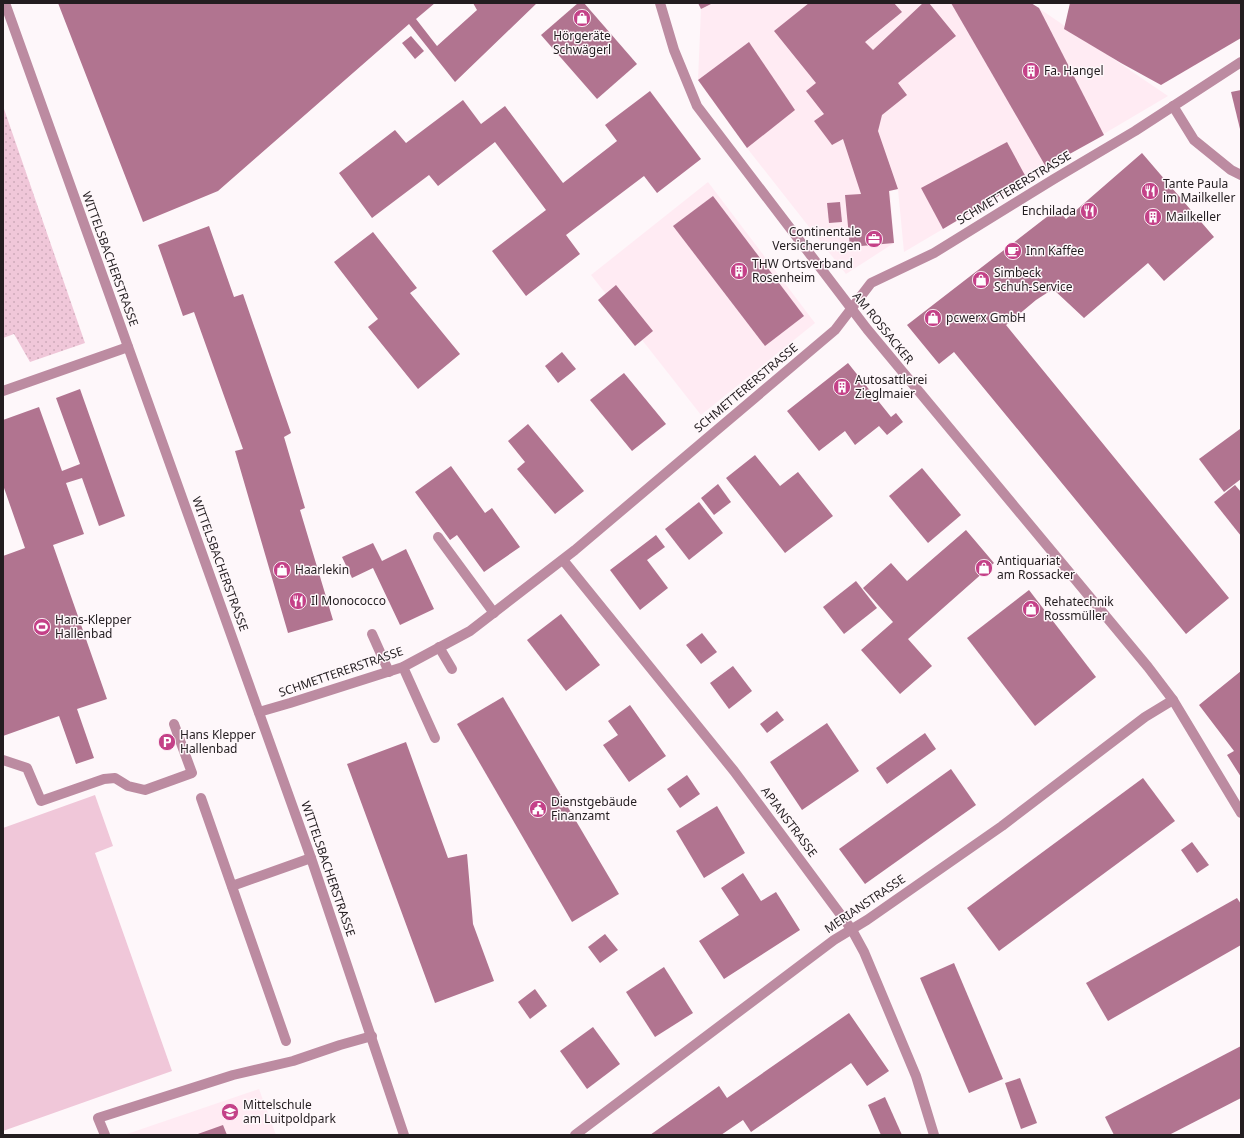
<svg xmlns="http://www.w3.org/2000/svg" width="1244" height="1138" font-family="'Noto Sans',sans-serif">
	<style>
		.built { fill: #ffebf3 }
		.park { fill: url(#park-dots) }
		.garden { fill: #f0c7d9 }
		.building { fill: #b17490 }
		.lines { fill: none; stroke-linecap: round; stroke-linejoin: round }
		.service { stroke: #bc8ba1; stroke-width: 10 }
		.minor { stroke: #bc8ba1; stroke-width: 10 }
		.labels { text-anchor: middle; stroke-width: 3; stroke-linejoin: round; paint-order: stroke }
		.poi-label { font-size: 12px; fill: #231d20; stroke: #fef7fa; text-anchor: start }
		.street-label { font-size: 12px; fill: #231d20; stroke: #fef7fa }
	</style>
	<defs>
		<pattern id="park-dots" width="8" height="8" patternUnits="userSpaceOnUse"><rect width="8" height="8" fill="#f0c7d9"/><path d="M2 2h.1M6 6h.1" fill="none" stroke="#ceaaba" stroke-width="1.8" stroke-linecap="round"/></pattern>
	</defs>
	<rect width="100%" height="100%" fill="#fef7fa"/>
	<!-- built -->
	<g class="built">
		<polygon points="713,3 1031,3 1168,96 904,252 898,189 890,191 894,243 846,274 747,148 698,80 701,9"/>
		<polygon points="708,182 815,323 701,415 591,275"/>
		<polygon points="259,1089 276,1135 124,1135"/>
	</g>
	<!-- park -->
	<polygon class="park" points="3,106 85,343 30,362 14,334 3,338"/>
	<!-- garden -->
	<polygon class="garden" points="95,795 113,846 95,853 172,1071 3,1131 3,828"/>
	<!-- building -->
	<g class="building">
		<polygon points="58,3 435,3 416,19 437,46 477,10 473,3 537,3 455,82 409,24 218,191 143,222"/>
		<polygon points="578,3 584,3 637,64 597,99 541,35"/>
		<polygon points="698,3 713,3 701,9"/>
		<polygon points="809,3 894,3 902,12 865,42 873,50 923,3 929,3 956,36 898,83 907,95 882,115 878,131 898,189 889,191 894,243 850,247 845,195 861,194 843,139 832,145 814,121 824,114 806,91 816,83 774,31"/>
		<polygon points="951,3 1031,3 1039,8 1104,135 1046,167"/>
		<polygon points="1070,3 1241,3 1241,38 1161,85 1121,63 1064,29"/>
		<polygon points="411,36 424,51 415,59 402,43"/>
		<polygon points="749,42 795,110 747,148 698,80"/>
		<polygon points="1241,90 1241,129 1240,129 1231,92"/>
		<polygon points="650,91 701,159 657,193 644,176 566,235 580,254 526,296 492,251 546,210 495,142 438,186 429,175 372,218 339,173 395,130 406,143 463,100 481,124 505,106 563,183 617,141 605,125"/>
		<polygon points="1007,142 1027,179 943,229 921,188"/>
		<polygon points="1142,153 1214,237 1164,281 1148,263 1084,318 1053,289 1036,300 1006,325 1229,598 1186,634 954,352 939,364 907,325 1057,209 1066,219"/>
		<polygon points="713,196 804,316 765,346 673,226"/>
		<polygon points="840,202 842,222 829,223 827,203"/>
		<polygon points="209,226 234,297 243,294 291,433 284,437 305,508 300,510 333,620 288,633 235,451 243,449 194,312 183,316 158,245"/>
		<polygon points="373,232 417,288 410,293 460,354 418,389 368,327 378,319 334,262"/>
		<polygon points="616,285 653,331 635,346 598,300"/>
		<polygon points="562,352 576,369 558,383 545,366"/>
		<polygon points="848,363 891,417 896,413 903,422 887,435 879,426 855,445 845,431 819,451 787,411"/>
		<polygon points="624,373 666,424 632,451 590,400"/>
		<polygon points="80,389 125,516 99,526 82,478 66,483 84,534 53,545 107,699 77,709 94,758 76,764 59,716 3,736 3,556 25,548 3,485 3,420 39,407 62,471 80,464 56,398"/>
		<polygon points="528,424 584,491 555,514 517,469 525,462 508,441"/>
		<polygon points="1240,429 1241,431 1241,479 1224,492 1199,459"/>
		<polygon points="755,455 780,486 798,472 833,516 785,553 726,478"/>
		<polygon points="451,466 485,513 492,508 520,547 484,572 457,535 450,540 415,492"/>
		<polygon points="922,468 961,515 928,543 889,496"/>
		<polygon points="718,484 731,502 714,515 701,498"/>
		<polygon points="1235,485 1241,492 1241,536 1214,502"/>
		<polygon points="699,502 723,533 689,560 665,529"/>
		<polygon points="966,530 994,563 908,639 932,666 900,694 861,650 893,622 863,588 891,563 907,581"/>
		<polygon points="656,535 665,547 647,560 668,588 640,610 610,570"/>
		<polygon points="373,543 382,561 406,549 434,609 400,625 373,568 352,578 342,557"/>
		<polygon points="856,581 877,608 844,634 823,607"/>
		<polygon points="1029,590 1096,677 1035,726 967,638"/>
		<polygon points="561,614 600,665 566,691 527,640"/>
		<polygon points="702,633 717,652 701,664 686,645"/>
		<polygon points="733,666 752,691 729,709 710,683"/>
		<polygon points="1241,671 1241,777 1227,755 1234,751 1199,705"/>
		<polygon points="503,697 619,894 572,922 457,724"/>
		<polygon points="630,705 666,756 629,782 603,745 618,735 608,721"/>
		<polygon points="777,711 784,720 767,733 760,724"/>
		<polygon points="827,723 859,771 802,810 770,762"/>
		<polygon points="925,733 936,749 887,784 876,768"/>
		<polygon points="406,742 448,858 467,854 473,924 494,981 435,1003 347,764"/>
		<polygon points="951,769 976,805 865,884 839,849"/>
		<polygon points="687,775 700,794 680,808 667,789"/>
		<polygon points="1143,778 1175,821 999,951 967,908"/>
		<polygon points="717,806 745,853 704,878 676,831"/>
		<polygon points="1192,842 1209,865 1197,873 1181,850"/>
		<polygon points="743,873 761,901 776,892 800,930 724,979 699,941 739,915 721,888"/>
		<polygon points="1237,898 1241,904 1241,945 1108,1021 1086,983"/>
		<polygon points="605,934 618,950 600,963 588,947"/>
		<polygon points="954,963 1003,1079 969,1093 920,978"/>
		<polygon points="664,967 693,1013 655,1037 626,992"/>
		<polygon points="535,989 547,1006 530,1019 518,1002"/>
		<polygon points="849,1013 889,1071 867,1086 851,1063 751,1132 743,1120 721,1135 650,1135 719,1086 727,1098"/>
		<polygon points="593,1027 620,1064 587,1089 560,1051"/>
		<polygon points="1241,1046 1241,1098 1169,1135 1114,1135 1105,1117"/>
		<polygon points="1020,1078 1037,1123 1021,1129 1005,1083"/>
		<polygon points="885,1097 902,1135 881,1135 868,1105"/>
		<polygon points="223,1125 227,1135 195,1135"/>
	</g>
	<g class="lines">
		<!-- service -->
		<g class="service">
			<polyline points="1173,106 1194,140 1231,170 1241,175"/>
			<polyline points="438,537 494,613"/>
			<polyline points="372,634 389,672"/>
			<polyline points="439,647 452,669"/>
			<polyline points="403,667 435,738"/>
			<polyline points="3,760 27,768 41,801 104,779 115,778 128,786 145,790 192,773 174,724"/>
			<polyline points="201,798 286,1041"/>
			<polyline points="232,886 311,858"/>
			<polyline points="105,1135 98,1118 233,1075 293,1061 340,1045 372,1036"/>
		</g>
		<!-- minor -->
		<g class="minor">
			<polyline points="5,3 311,858 404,1135"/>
			<polyline points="660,3 674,50 697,106 867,329 1148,667 1173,700 1241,813"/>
			<polyline points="3,391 128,347"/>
			<polyline points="563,560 734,771 852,930 864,952 916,1076 934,1135"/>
			<polyline points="259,712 290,703 403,667 470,631 575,550 835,330 871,283 934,253 1054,179 1135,131 1241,62"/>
			<polyline points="575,1135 834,940 867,920 1002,826 1145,717 1173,700"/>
		</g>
	</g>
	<!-- icons -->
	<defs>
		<symbol id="shop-disc" viewBox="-11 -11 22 22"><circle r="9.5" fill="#c44188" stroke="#fef7fa"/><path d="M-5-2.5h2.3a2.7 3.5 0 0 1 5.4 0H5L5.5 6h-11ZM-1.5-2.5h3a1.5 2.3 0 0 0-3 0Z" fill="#fff"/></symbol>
		<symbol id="building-disc" viewBox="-11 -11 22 22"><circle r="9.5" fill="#c44188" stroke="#fef7fa"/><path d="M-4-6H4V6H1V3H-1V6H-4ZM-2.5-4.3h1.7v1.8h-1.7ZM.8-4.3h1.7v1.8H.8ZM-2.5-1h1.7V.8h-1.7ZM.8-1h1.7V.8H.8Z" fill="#fff"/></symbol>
		<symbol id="restaurant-disc" viewBox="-11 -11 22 22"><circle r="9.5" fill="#c44188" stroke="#fef7fa"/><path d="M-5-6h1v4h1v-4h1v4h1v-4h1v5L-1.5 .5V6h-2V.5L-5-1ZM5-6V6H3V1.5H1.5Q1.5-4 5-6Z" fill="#fff"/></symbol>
		<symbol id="office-disc" viewBox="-11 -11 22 22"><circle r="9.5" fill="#c44188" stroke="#fef7fa"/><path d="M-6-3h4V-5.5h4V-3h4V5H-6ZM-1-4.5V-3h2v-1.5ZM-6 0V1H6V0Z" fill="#fff"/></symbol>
		<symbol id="cafe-disc" viewBox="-11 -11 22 22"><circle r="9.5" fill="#c44188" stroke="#fef7fa"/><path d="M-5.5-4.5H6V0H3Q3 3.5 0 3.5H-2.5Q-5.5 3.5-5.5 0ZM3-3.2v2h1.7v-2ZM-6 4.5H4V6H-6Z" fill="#fff"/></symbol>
		<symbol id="stadium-disc" viewBox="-11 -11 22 22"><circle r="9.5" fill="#c44188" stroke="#fef7fa"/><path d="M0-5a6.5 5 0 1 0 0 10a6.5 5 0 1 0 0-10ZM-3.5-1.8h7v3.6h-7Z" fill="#fff"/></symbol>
		<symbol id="parking-disc" viewBox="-11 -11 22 22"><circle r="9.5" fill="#c44188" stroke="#fef7fa"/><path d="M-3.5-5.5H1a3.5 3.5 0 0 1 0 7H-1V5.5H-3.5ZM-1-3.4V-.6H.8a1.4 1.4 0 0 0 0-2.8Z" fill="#fff"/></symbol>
		<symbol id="civic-disc" viewBox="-11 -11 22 22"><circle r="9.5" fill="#c44188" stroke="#fef7fa"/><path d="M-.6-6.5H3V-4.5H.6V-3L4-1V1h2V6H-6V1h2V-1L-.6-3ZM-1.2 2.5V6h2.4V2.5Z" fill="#fff"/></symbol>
		<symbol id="school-disc" viewBox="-11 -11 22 22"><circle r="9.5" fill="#c44188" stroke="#fef7fa"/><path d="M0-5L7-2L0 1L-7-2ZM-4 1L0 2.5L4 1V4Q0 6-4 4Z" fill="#fff"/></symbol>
	</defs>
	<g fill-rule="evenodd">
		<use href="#shop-disc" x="572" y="8" width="20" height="20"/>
		<use href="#building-disc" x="1021" y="61" width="20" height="20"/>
		<use href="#restaurant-disc" x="1140" y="181" width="20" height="20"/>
		<use href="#restaurant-disc" x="1079" y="201" width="20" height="20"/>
		<use href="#building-disc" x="1143" y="207" width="20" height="20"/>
		<use href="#office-disc" x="864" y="229" width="20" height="20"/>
		<use href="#cafe-disc" x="1003" y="241" width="20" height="20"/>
		<use href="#building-disc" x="729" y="261" width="20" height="20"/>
		<use href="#shop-disc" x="971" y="270" width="20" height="20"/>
		<use href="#shop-disc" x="923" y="308" width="20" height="20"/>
		<use href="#building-disc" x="832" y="377" width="20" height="20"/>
		<use href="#shop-disc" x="974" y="558" width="20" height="20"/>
		<use href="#shop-disc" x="272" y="560" width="20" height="20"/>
		<use href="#restaurant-disc" x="288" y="591" width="20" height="20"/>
		<use href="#shop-disc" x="1021" y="599" width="20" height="20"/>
		<use href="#stadium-disc" x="32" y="617" width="20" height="20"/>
		<use href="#parking-disc" x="157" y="732" width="20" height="20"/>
		<use href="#civic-disc" x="528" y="799" width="20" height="20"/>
		<use href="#school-disc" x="220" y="1102" width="20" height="20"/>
	</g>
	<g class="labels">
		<!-- poi labels -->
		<g class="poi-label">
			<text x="582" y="40" text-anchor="middle">Hörgeräte<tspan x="582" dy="14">Schwägerl</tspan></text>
			<text x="1044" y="75">Fa. Hangel</text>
			<text x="1163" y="188">Tante Paula<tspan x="1163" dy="14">im Mailkeller</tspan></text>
			<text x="1076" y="215" text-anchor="end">Enchilada</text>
			<text x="1166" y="221">Mailkeller</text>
			<text x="861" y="236" text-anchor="end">Continentale<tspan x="861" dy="14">Versicherungen</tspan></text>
			<text x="1026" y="255">Inn Kaffee</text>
			<text x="752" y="268">THW Ortsverband<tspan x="752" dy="14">Rosenheim</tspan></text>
			<text x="994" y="277">Simbeck<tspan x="994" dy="14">Schuh-Service</tspan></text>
			<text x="946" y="322">pcwerx GmbH</text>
			<text x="855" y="384">Autosattlerei<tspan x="855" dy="14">Zieglmaier</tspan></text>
			<text x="997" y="565">Antiquariat<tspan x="997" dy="14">am Rossacker</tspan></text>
			<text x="295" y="574">Haarlekin</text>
			<text x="311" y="605">Il Monococco</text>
			<text x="1044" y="606">Rehatechnik<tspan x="1044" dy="14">Rossmüller</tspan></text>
			<text x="55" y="624">Hans-Klepper<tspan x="55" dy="14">Hallenbad</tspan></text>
			<text x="180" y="739">Hans Klepper<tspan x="180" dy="14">Hallenbad</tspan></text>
			<text x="551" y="806">Dienstgebäude<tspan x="551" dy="14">Finanzamt</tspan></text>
			<text x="243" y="1109">Mittelschule<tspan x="243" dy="14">am Luitpoldpark</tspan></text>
		</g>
		<!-- street labels -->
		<g class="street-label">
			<text transform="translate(1014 188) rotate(-31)" y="4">SCHMETTERERSTRASSE</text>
			<text transform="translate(110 259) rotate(70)" y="4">WITTELSBACHERSTRASSE</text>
			<text transform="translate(883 328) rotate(51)" y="4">AM ROSSACKER</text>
			<text transform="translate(746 388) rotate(-40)" y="4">SCHMETTERERSTRASSE</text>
			<text transform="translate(220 564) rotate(70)" y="4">WITTELSBACHERSTRASSE</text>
			<text transform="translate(341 672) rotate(-19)" y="4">SCHMETTERERSTRASSE</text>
			<text transform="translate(789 822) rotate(53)" y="4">APIANSTRASSE</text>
			<text transform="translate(328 869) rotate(71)" y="4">WITTELSBACHERSTRASSE</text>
			<text transform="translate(865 904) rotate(-34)" y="4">MERIANSTRASSE</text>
		</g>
	</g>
	<!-- border -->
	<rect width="1244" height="1138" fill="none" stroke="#231d20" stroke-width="8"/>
</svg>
